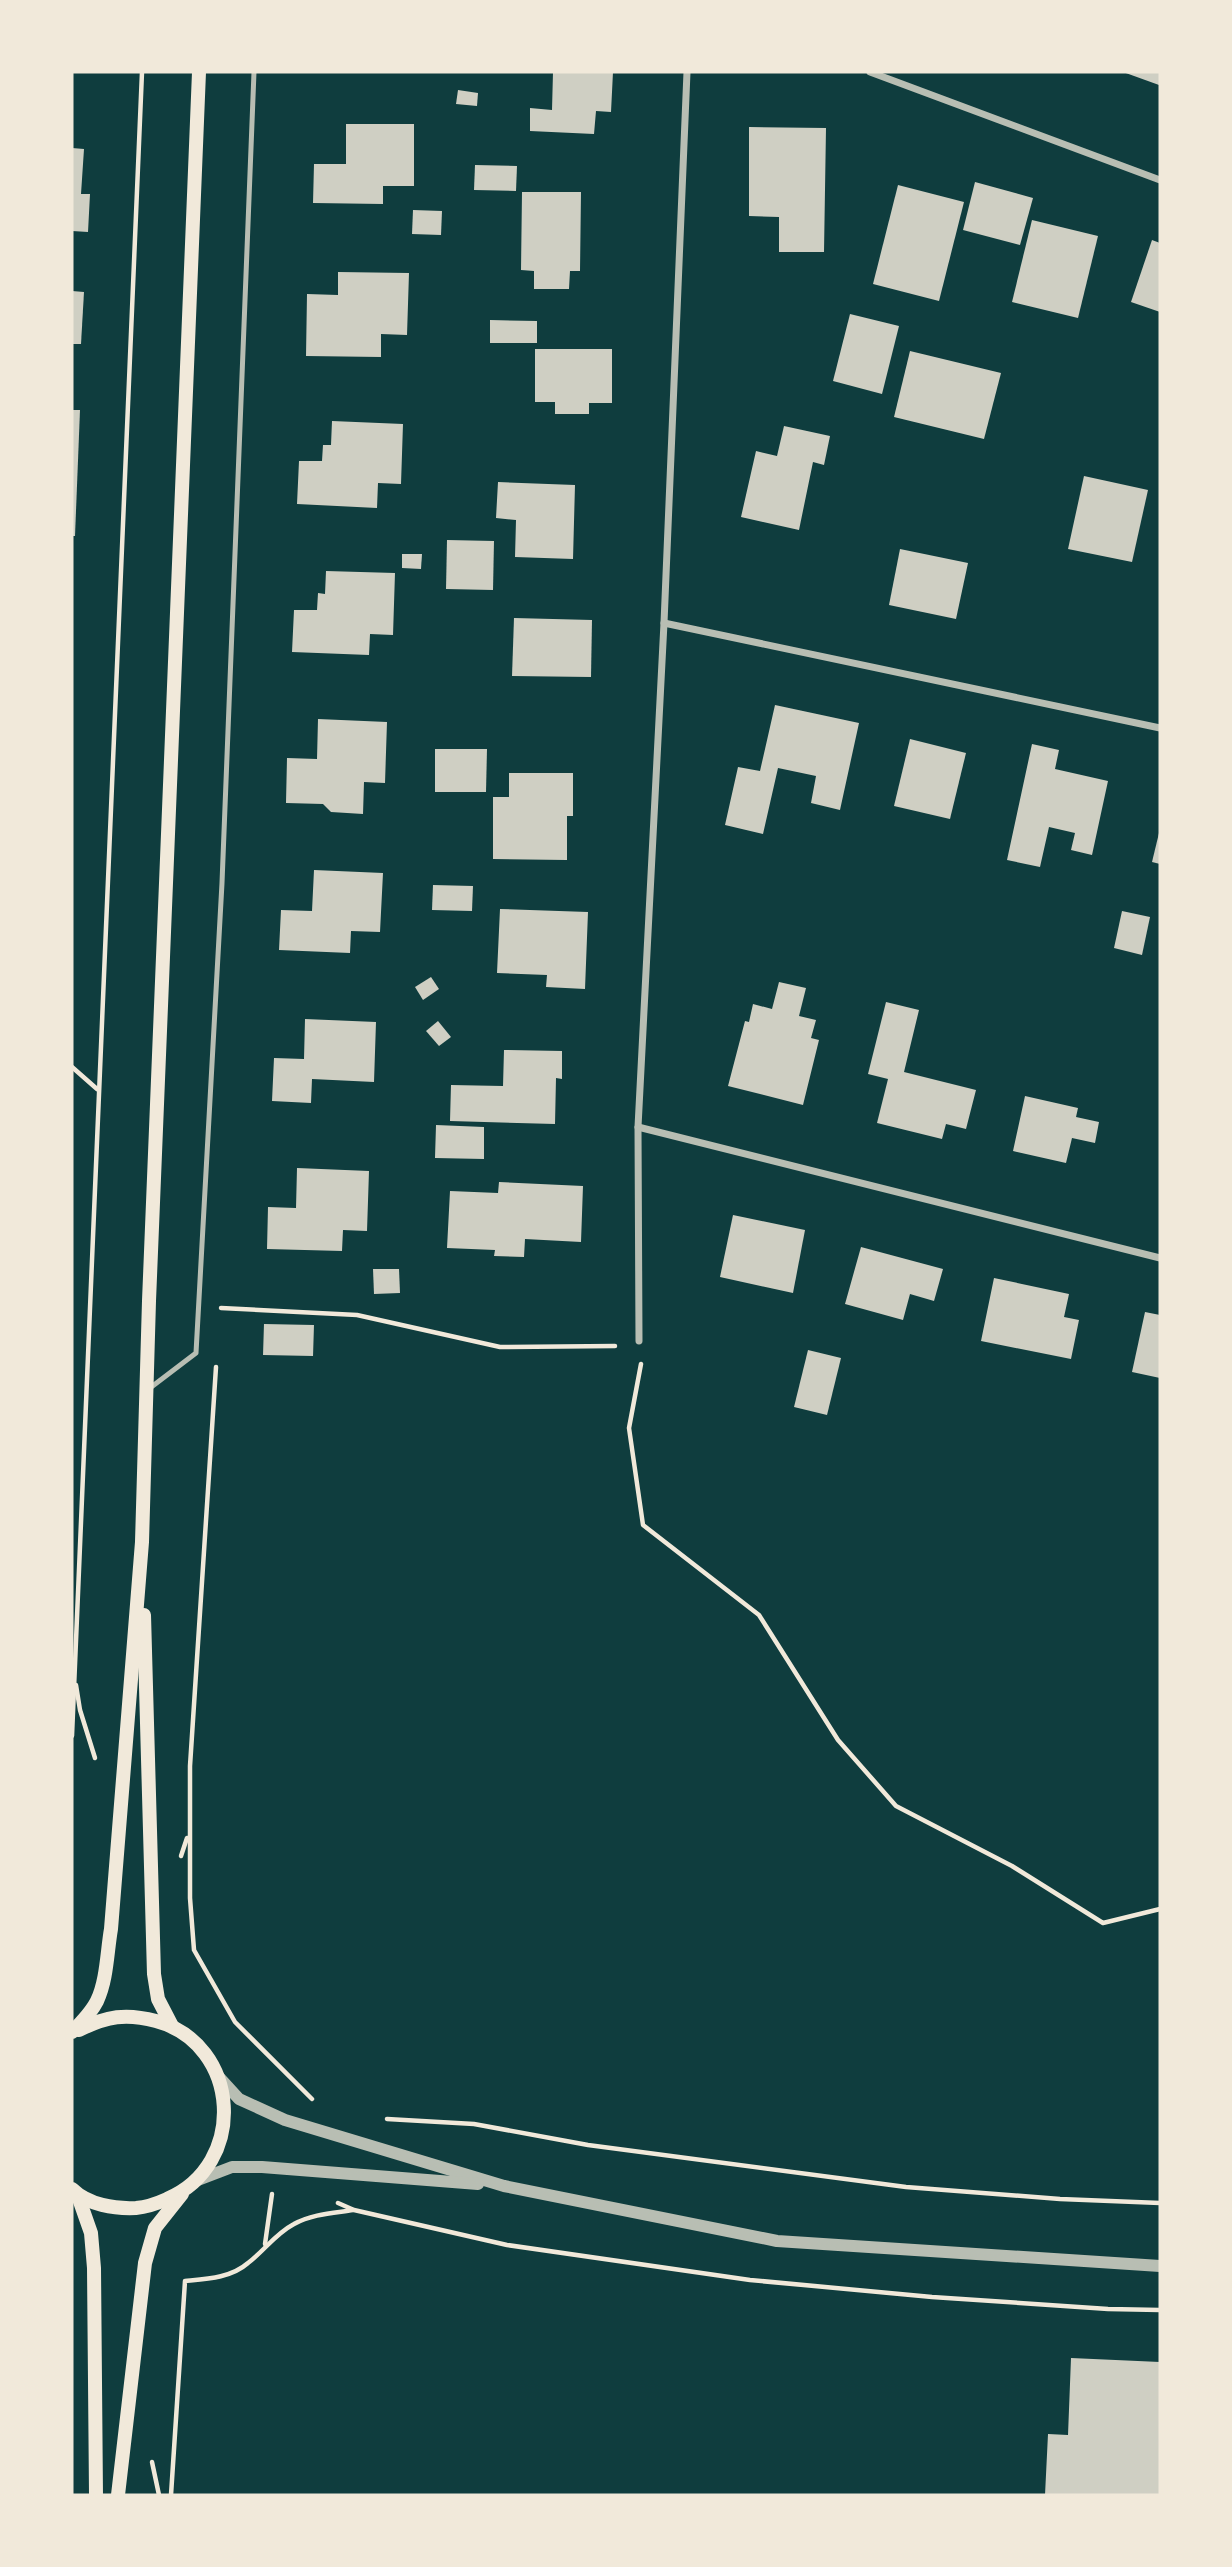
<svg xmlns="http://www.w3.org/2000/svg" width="1232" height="2567" font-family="Lora,serif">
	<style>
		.building { fill: #cfcfc3 }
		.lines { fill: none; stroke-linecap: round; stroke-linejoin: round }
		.path { stroke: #f1e9da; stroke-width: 4.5 }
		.service { stroke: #b8beb3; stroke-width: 5 }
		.minor { stroke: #b8beb3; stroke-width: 7 }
		.tertiary { stroke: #b8beb3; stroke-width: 12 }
		.secondary { stroke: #f1e9da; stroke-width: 14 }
	</style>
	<rect width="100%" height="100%" fill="#0f3d3e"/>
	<!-- building -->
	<g class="building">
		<polygon points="553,72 613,72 611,112 596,111 594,134 530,131 530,108 552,110"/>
		<polygon points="1123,72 1160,72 1160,83 1159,85"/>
		<polygon points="458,90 478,93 477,106 456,104"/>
		<polygon points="346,124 414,124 414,186 383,186 383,204 313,203 314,164 346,164"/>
		<polygon points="749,127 826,128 824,252 779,252 779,217 749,216"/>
		<polygon points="72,148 84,149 81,194 90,194 88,232 72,231"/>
		<polygon points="475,165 517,166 516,191 474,190"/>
		<polygon points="975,182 1033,198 1020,245 963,230"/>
		<polygon points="898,185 964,202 939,301 873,284"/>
		<polygon points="522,192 581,192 580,271 570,271 569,289 534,289 534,271 521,270"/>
		<polygon points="413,210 442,211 441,235 412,234"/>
		<polygon points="1032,220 1098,236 1078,318 1012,302"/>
		<polygon points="1152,240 1160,243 1160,312 1131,302"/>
		<polygon points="338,272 409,273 407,335 381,334 381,357 306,356 307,294 338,295"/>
		<polygon points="72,291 84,292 81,344 72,344"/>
		<polygon points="850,314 899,326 882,394 833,381"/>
		<polygon points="490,320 537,321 537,343 490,343"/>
		<polygon points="535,349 612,349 612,403 589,403 589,414 555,414 555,402 535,402"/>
		<polygon points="910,351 1001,373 984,439 894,417"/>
		<polygon points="72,410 80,410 75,536 72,536"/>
		<polygon points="332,421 403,424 401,484 378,483 377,508 297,504 299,461 322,461 323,445 331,445"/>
		<polygon points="784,426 830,436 824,465 813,462 799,530 741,517 756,451 777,456"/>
		<polygon points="1084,476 1148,490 1132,562 1068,549"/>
		<polygon points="498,482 575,485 573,559 515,557 516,520 496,518"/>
		<polygon points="447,540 494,541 493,590 446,589"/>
		<polygon points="900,549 968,563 956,619 889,605"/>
		<polygon points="402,554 422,554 421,569 402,568"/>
		<polygon points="326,571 395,573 393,635 370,634 369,655 292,652 294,610 317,610 318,593 325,594"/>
		<polygon points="514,618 592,620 591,677 512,676"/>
		<polygon points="775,705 859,723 840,810 811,803 816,776 778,768 763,834 725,825 738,767 760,771"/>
		<polygon points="318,719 387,722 385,783 364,782 363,814 331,812 323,804 286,803 287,758 317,759"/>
		<polygon points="910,739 966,753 950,819 894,806"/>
		<polygon points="1032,744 1059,750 1055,769 1108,781 1092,855 1071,850 1075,833 1049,827 1040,867 1007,860"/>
		<polygon points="435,749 487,749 486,792 435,792"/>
		<polygon points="509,773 573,773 573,816 567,816 567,860 493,859 493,797 509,797"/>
		<polygon points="1159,833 1160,833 1160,864 1152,862"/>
		<polygon points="314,870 383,873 380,932 351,931 350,953 279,950 281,910 312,911"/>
		<polygon points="433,885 473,886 472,911 432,910"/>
		<polygon points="500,909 588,912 585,989 546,987 547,975 497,973"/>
		<polygon points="1122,911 1150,917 1142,955 1114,948"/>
		<polygon points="431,977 439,989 423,1000 415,987"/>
		<polygon points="779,982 806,988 799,1016 816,1020 811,1038 819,1040 803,1105 728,1086 745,1021 749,1022 753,1004 772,1009"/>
		<polygon points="886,1002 919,1010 904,1072 976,1090 966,1129 946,1124 942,1139 877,1123 888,1079 868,1074"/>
		<polygon points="305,1019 376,1022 374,1082 312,1079 311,1103 272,1101 274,1058 304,1059"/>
		<polygon points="438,1021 451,1037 439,1046 426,1031"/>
		<polygon points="504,1050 562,1051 562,1079 556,1078 555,1124 450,1121 451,1085 503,1086"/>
		<polygon points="1025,1096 1078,1108 1076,1117 1099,1122 1095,1143 1072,1138 1066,1163 1013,1151"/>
		<polygon points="436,1125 484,1127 484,1159 435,1158"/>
		<polygon points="297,1168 369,1171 367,1231 343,1230 342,1251 267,1249 268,1207 296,1208"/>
		<polygon points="499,1182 583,1186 581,1242 525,1239 524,1257 494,1256 495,1250 447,1248 450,1191 498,1193"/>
		<polygon points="733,1215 805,1230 793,1293 720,1277"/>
		<polygon points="861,1247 943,1269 934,1301 910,1294 903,1320 845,1304"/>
		<polygon points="373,1269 399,1269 400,1293 374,1294"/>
		<polygon points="994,1278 1069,1294 1064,1317 1079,1320 1071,1359 981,1341"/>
		<polygon points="1145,1312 1160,1315 1160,1378 1132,1372"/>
		<polygon points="264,1324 314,1325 313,1356 263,1355"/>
		<polygon points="808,1350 841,1358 827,1415 794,1407"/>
		<polygon points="1071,2358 1160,2362 1160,2495 1045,2495 1048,2434 1068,2435"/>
	</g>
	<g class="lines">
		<!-- path -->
		<g class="path">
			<polyline points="72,1067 97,1089"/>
			<polyline points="221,1308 357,1315 500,1347 615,1346"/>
			<polyline points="641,1364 629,1428 643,1525 759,1615 838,1740 896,1806 1012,1866 1103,1923 1160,1909"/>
			<polyline points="216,1367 190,1766 190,1898 194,1950 235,2022 312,2099"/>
			<polyline points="76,1685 80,1710 95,1758"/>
			<polyline points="72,1736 142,72"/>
			<polyline points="181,1856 187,1838"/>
			<polyline points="387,2119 474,2124 588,2145 906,2187 1060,2199 1160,2203"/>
			<polyline points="338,2203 354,2210 507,2245 750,2280 932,2297 1108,2309 1160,2310"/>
			<polyline points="265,2244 272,2194"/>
			<polyline points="152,2462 159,2495"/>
			<path d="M 171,2495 L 185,2281 C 206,2279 231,2278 248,2263 C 264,2251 275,2234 294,2224 C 312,2214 334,2213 353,2210"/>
		</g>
		<!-- service -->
		<polyline class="service" points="150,1388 196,1353 222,883 254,72"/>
		<!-- minor -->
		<g class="minor">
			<polyline points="870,72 1160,180"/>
			<polyline points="664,623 1160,728"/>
			<polyline points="638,1127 1160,1258"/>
			<polyline points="639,1341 638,1127 664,623 687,72"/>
		</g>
		<!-- tertiary -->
		<g class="tertiary">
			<polyline points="218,2076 239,2099 285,2120 504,2186 777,2241 1160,2266"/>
			<polyline points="198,2180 232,2167 262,2167 478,2184"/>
		</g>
		<!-- secondary -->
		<g class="secondary">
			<polyline points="144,1615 154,1974 158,1999 172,2026"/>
			<path d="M 72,2032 C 81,2023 91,2013 97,2001 C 107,1980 107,1952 111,1929 L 142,1542 L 149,1301 L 199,72"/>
			<path d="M 72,2189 C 88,2205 115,2209 136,2208 C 148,2207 156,2204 167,2199 C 248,2165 241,2044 156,2021 C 126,2013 107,2016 79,2030"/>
			<polyline points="78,2196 91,2233 94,2268 96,2495"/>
			<polyline points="118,2495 145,2263 155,2228 182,2194"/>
		</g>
	</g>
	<!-- border -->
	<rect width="1232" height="2567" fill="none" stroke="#f1e9da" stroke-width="147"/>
</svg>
